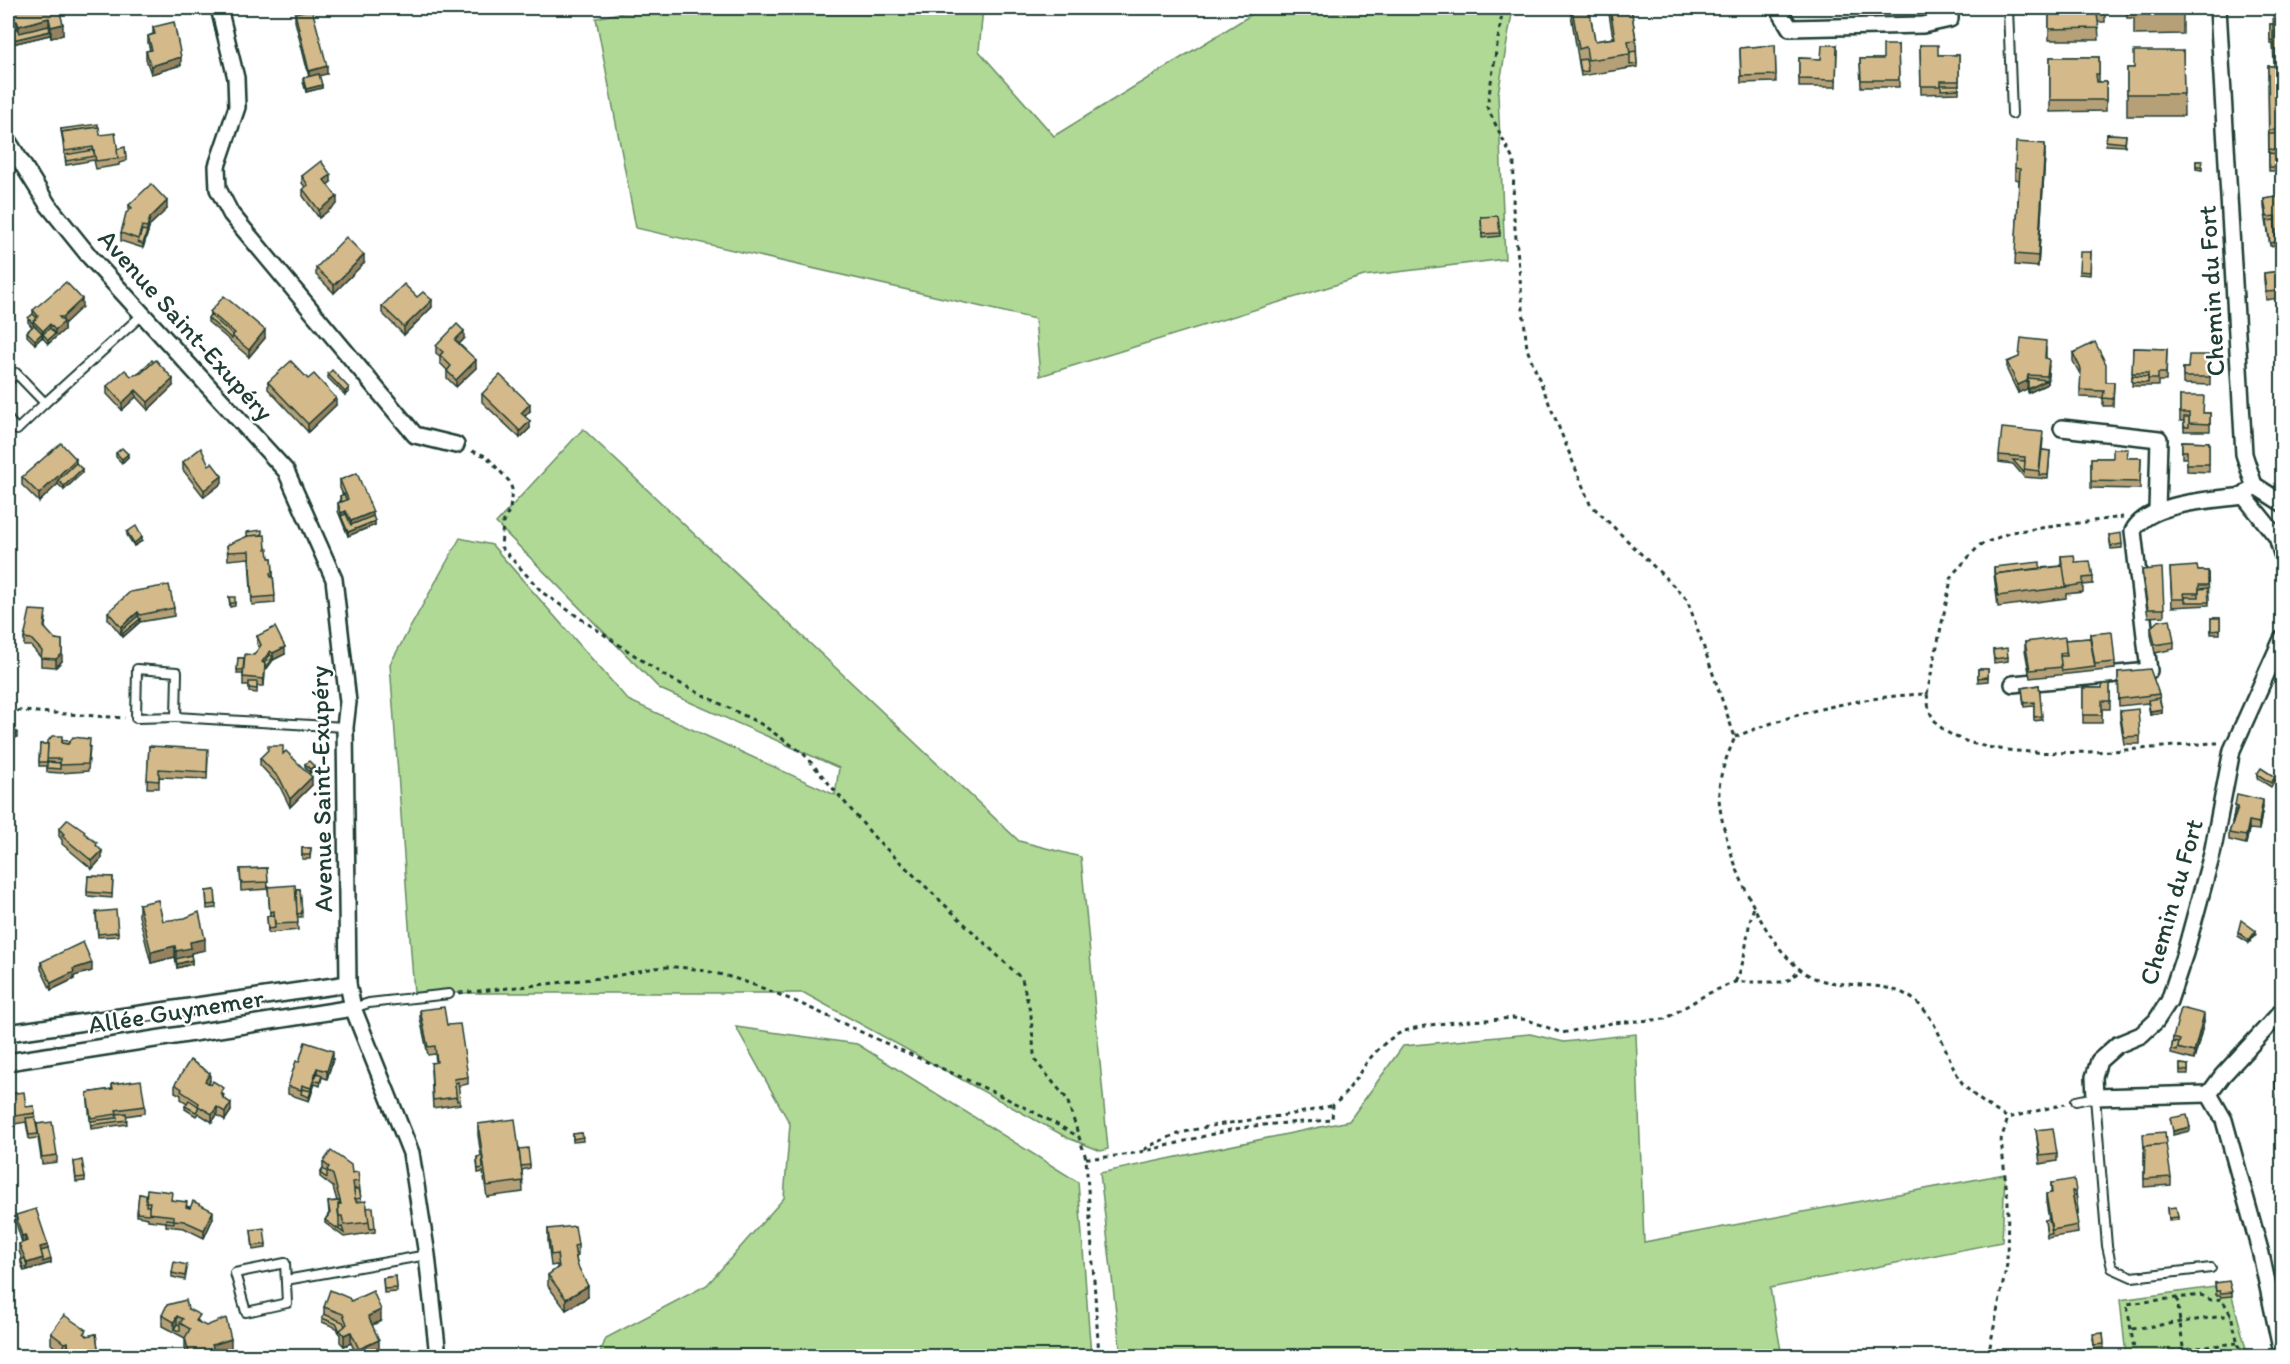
<svg xmlns="http://www.w3.org/2000/svg" width="2290" height="1364" font-family="Itim,sans-serif">
	<style>
		.green { fill: #b0d996; stroke: #688b65; stroke-width: 1.5 }
		.lines { fill: none; stroke-linecap: round; stroke-linejoin: round }
		.service-casing { stroke: #1f3d34; stroke-width: 12 }
		.minor-casing { stroke: #1f3d34; stroke-width: 20 }
		.path { stroke: #1f3d34; stroke-width: 3; stroke-dasharray: 4.5 4.5; stroke-linecap: butt }
		.service { stroke: #fff; stroke-width: 8 }
		.minor { stroke: #fff; stroke-width: 15 }
		.wall { fill: #b6a077; stroke: #1f3d34; stroke-width: 1.5 }
		.shaded-wall { fill: #948261; stroke: #1f3d34; stroke-width: 1.5 }
		.building { fill: #d4ba8a; stroke: #1f3d34; stroke-width: 1.5 }
		.labels { text-anchor: middle; stroke-width: 4.5; stroke-linejoin: round; paint-order: stroke }
		.street-label { font-size: 26px; fill: #1f3d34; stroke: #fff }
	</style>
	<rect width="100%" height="100%" fill="#fff"/>
	<filter id="ink" filterUnits="userSpaceOnUse"><feTurbulence type="fractalNoise" baseFrequency=".0167" numOctaves="2"/><feDisplacementMap in="SourceGraphic" scale="12" xChannelSelector="R" yChannelSelector="G"/><feConvolveMatrix kernelMatrix="1 2 1 2 8 2 1 2 1" color-interpolation-filters="sRGB"/></filter>
	<g filter="url(#ink)">
		<!-- green -->
		<g class="green">
			<polygon points="642,8 983,8 979,51 1054,136 1262,8 1513,8 1498,94 1505,259 1364,276 1040,376 1035,319 636,228 596,18"/>
			<polygon points="583,429 1019,841 1081,857 1108,1149 1101,1151 1068,1138 804,993 414,993 390,664 460,538 492,545 628,700 835,795 839,768 660,689 496,523"/>
			<polygon points="736,1027 857,1044 1078,1182 1091,1356 599,1356 606,1338 707,1285 784,1198 790,1124"/>
			<polygon points="1530,1034 1564,1042 1636,1034 1644,1242 2005,1174 2002,1242 1770,1288 1781,1351 1776,1356 1121,1356 1100,1173 1349,1121 1403,1046"/>
			<polygon points="2229,1285 2248,1356 2126,1356 2120,1300"/>
		</g>
		<g class="lines">
			<defs>
				<g id="service">
					<polyline points="2008,8 2012,114"/>
					<polyline points="8,382 16,373 45,403 17,430 8,419"/>
					<polyline points="45,403 142,315"/>
					<polygon points="137,669 177,672 176,717 136,718"/>
					<polyline points="176,717 345,727"/>
					<polyline points="353,1008 369,1003 449,994"/>
					<polyline points="2076,1101 2095,1097 2107,1246 2112,1268 2132,1277 2211,1268"/>
					<polygon points="285,1263 287,1303 246,1312 235,1273"/>
					<polyline points="286,1280 427,1255"/>
				</g>
				<g id="minor">
					<polyline points="219,8 236,78 237,107 217,166 218,189 231,214 415,435 456,445"/>
					<polyline points="1778,8 1790,28 1923,25 1950,19 1950,8"/>
					<polyline points="2218,8 2244,454 2254,485"/>
					<polyline points="8,141 48,205 90,257 286,471 334,579 348,702 345,727 348,984 353,1008 411,1153 427,1255 438,1356"/>
					<polyline points="2062,428 2159,439 2157,511"/>
					<polyline points="2254,485 2282,503"/>
					<polyline points="2250,490 2244,496 2277,537 2282,554"/>
					<path d="M 2013,684 L 2149,671 L 2133,531 C 2148,502 2214,500 2244,496"/>
					<polyline points="2282,1011 2223,1075 2209,1094 2224,1120 2261,1254 2282,1353"/>
					<polyline points="8,1033 348,984"/>
					<polyline points="8,1062 353,1008"/>
					<polyline points="2209,1094 2095,1097 2094,1077 2099,1061 2117,1045 2141,1035 2156,1021 2169,1001 2185,953 2212,854 2232,750 2282,639"/>
				</g>
			</defs>
			<!-- service casing -->
			<use href="#service" class="service-casing"/>
			<!-- minor casing -->
			<use href="#minor" class="minor-casing"/>
			<!-- path -->
			<g class="path">
				<path d="M 1503,8 L 1487,107 L 1514,162 L 1513,208 L 1527,349 L 1590,504 L 1687,599 L 1735,737 C 1727,757 1718,775 1719,797 C 1721,846 1768,962 1817,979 C 1846,989 1888,979 1914,1000 C 1939,1020 1944,1051 1959,1078 C 1969,1095 1991,1108 2008,1118 L 2065,1104"/>
				<polyline points="472,451 486,456 509,481 512,489 510,509 503,523 501,547 543,593 665,676 761,724 803,753 875,838 1022,979 1031,1015 1034,1054 1037,1063 1067,1099 1079,1137"/>
				<polyline points="1927,694 1952,575 1980,545 2011,532 2123,517"/>
				<polyline points="8,710 125,718"/>
				<path d="M 1735,737 C 1795,712 1863,696 1927,694 C 1928,700 1928,707 1930,712 C 1956,778 2162,744 2218,743"/>
				<path d="M 1735,982 C 1748,959 1745,932 1754,907"/>
				<path d="M 459,993 C 509,988 559,983 608,977 C 631,974 652,966 675,967 C 741,970 823,1015 883,1042 C 949,1072 1016,1100 1079,1137 L 1086,1158 L 1099,1356"/>
				<path d="M 1144,1150 C 1187,1119 1280,1122 1333,1105"/>
				<path d="M 1086,1158 C 1134,1158 1180,1141 1226,1131 C 1260,1123 1298,1123 1332,1120 L 1333,1105 C 1350,1093 1359,1070 1373,1055 C 1380,1047 1389,1039 1398,1034 C 1423,1021 1484,1021 1513,1018 L 1528,1020 L 1562,1033 L 1612,1023 L 1665,1019 L 1707,994 L 1735,982 L 1782,982 L 1791,979 L 1799,971"/>
				<polyline points="2177,1298 2184,1356"/>
				<polyline points="2132,1329 2231,1315"/>
				<polyline points="1988,1356 2007,1264 2008,1202 2001,1140 2008,1118"/>
				<polyline points="2135,1356 2127,1304 2201,1295 2211,1300 2222,1299 2231,1315 2241,1356"/>
				<polyline points="2135,1356 2237,1343"/>
			</g>
			<!-- service -->
			<use href="#service" class="service"/>
			<!-- minor -->
			<use href="#minor" class="minor"/>
		</g>
		<!-- wall -->
		<g class="wall">
			<polygon points="8,8 59,8 63,35 51,38 50,35 8,45"/>
			<polygon points="1570,8 1589,8 1595,41 1613,38 1608,8 1631,8 1636,40 1637,67 1581,76"/>
			<polygon points="2049,8 2105,8 2105,22 2098,22 2099,40 2049,40"/>
			<polygon points="2126,8 2183,8 2183,34 2134,35 2134,18 2127,18"/>
			<polygon points="2283,11 2283,65 2274,65 2273,44 2270,44 2270,24 2273,24"/>
			<polygon points="295,13 327,74 319,75 322,88 306,92 303,82 303,78 309,77 295,21"/>
			<polygon points="153,27 181,65 151,74 146,59 146,51 150,50 148,43 148,36 153,34"/>
			<polygon points="1775,45 1776,82 1741,83 1740,48"/>
			<polygon points="1837,45 1836,87 1799,87 1799,58 1821,59"/>
			<polygon points="1898,45 1899,87 1861,87 1860,59 1883,59"/>
			<polygon points="1920,45 1938,55 1959,55 1959,93 1921,94"/>
			<polygon points="2183,51 2184,116 2127,116 2127,68 2134,68"/>
			<polygon points="2050,57 2099,57 2099,82 2106,82 2106,111 2050,112"/>
			<polygon points="2268,66 2283,66 2283,171 2269,171"/>
			<polygon points="61,129 100,135 117,149 126,157 126,161 119,163 119,165 96,169 94,160 66,165"/>
			<polygon points="2107,134 2126,135 2125,146 2106,145"/>
			<polygon points="2045,155 2038,267 2015,265 2019,180 2015,179 2015,168"/>
			<polygon points="2196,161 2202,161 2202,170 2196,169"/>
			<polygon points="302,176 331,182 327,185 337,204 319,218 303,196 303,189 305,187 302,183"/>
			<polygon points="2283,196 2283,244 2270,246 2264,207 2264,199"/>
			<polygon points="129,205 167,209 150,225 143,248 121,241 121,233 129,211"/>
			<polygon points="1481,217 1500,233 1500,236 1482,238"/>
			<polygon points="2091,252 2090,275 2079,274 2079,271"/>
			<polygon points="364,263 334,293 316,275 316,268"/>
			<polygon points="2283,271 2283,319 2282,320 2279,298 2266,300 2264,281 2264,273"/>
			<polygon points="417,297 432,307 404,335 382,313 382,306"/>
			<polygon points="82,307 64,324 64,330 48,344 42,337 35,344 27,336 27,332 32,327 28,322 28,318 33,314 33,310"/>
			<polygon points="210,312 265,338 249,357 208,322 208,318 210,315"/>
			<polygon points="464,339 459,344 476,368 456,387 447,378 447,370 440,363 440,357 436,353 436,346"/>
			<polygon points="2046,348 2046,358 2049,366 2047,384 2028,393 2028,382 2018,393 2007,370 2007,362"/>
			<polygon points="2133,348 2167,349 2166,381 2158,381 2158,386 2132,386"/>
			<polygon points="2073,353 2106,382 2114,382 2113,406 2103,406 2103,398 2080,397 2081,376 2073,361"/>
			<polygon points="2210,355 2210,385 2183,384 2183,368 2188,368"/>
			<polygon points="328,374 349,392 345,395 328,378"/>
			<polygon points="131,376 173,386 148,410 136,397 122,410 107,394 107,386"/>
			<polygon points="308,379 336,405 308,432 268,389 268,382"/>
			<polygon points="482,394 530,411 525,416 530,428 520,438 482,402"/>
			<polygon points="2180,396 2203,413 2210,413 2210,431 2184,431 2184,421 2180,421"/>
			<polygon points="2043,439 2042,450 2050,451 2048,479 2024,477 2013,464 1999,462 1999,455"/>
			<polygon points="2182,441 2209,442 2209,472 2187,471 2187,458 2182,458"/>
			<polygon points="116,453 128,457 122,463 116,457"/>
			<polygon points="2091,458 2141,458 2140,489 2091,488"/>
			<polygon points="183,462 222,483 204,497 183,470"/>
			<polygon points="76,463 82,473 64,490 58,484 39,502 22,485 22,477"/>
			<polygon points="340,480 373,516 375,525 348,536 338,511 338,503 340,502 340,496 343,495 340,488"/>
			<polygon points="127,532 142,541 134,546 127,535"/>
			<polygon points="262,535 269,558 272,558 275,603 252,605 249,558 228,560 227,545"/>
			<polygon points="2109,535 2122,544 2122,548 2111,549"/>
			<polygon points="2061,556 2075,562 2093,577 2093,584 2083,585 2083,592 2066,594 2066,598 1998,607 1994,574 1994,567 2040,568 2061,566"/>
			<polygon points="2170,568 2198,571 2208,571 2209,605 2172,607"/>
			<polygon points="2142,570 2164,609 2164,616 2148,617 2142,577"/>
			<polygon points="229,597 235,603 235,606 230,607"/>
			<polygon points="174,608 174,616 140,622 123,637 108,619 108,612"/>
			<rect x="2211" y="618" width="9" height="16"/>
			<polygon points="46,619 45,627 62,661 56,667 41,666 41,658 31,646 24,646 24,638"/>
			<polygon points="2151,627 2174,642 2174,649 2155,653 2151,635"/>
			<polygon points="2090,634 2115,662 2115,669 2030,678 2025,650 2025,642 2065,640 2090,638"/>
			<polygon points="257,636 285,654 273,660 265,671 264,686 257,686 257,693 249,692 249,685 243,685 243,674 237,674 238,658 244,658 254,655 259,648 257,644"/>
			<polygon points="1993,650 2008,657 2008,661 1994,663"/>
			<polygon points="1978,669 1988,669 1988,681 1978,682"/>
			<polygon points="2118,672 2159,694 2162,713 2150,715 2148,703 2119,706"/>
			<polygon points="2110,684 2110,709 2102,709 2102,723 2083,723 2083,688 2102,688"/>
			<polygon points="2283,684 2283,708 2277,705 2277,698"/>
			<polygon points="2039,685 2042,720 2034,721 2034,706 2024,707 2022,688"/>
			<polygon points="2120,711 2140,736 2140,744 2124,744 2120,718"/>
			<polygon points="62,740 90,746 88,771 60,773 47,772 47,766 39,766 40,744 48,744"/>
			<polygon points="149,746 208,757 207,779 159,777 159,788 147,788"/>
			<polygon points="283,754 312,785 290,807 280,787 260,765 260,758"/>
			<polygon points="305,764 314,770 310,773 305,767"/>
			<polygon points="2257,774 2275,780 2271,787 2257,778"/>
			<polygon points="2235,806 2263,807 2259,830 2249,829 2246,844 2229,840 2229,833 2232,824"/>
			<polygon points="59,829 97,846 102,858 92,869 62,844 62,840 59,836"/>
			<polygon points="302,848 311,848 310,859 302,859"/>
			<polygon points="267,868 268,889 241,891 240,869"/>
			<polygon points="88,876 113,877 112,898 87,896"/>
			<polygon points="268,887 300,889 302,917 297,917 298,930 268,933 267,916 270,915"/>
			<polygon points="215,890 216,908 207,909 206,891"/>
			<polygon points="139,904 163,921 205,950 191,953 192,964 177,968 175,957 151,963 139,916"/>
			<polygon points="96,916 118,932 118,936 98,937"/>
			<polygon points="2238,932 2256,934 2249,943 2238,936"/>
			<polygon points="41,962 92,971 74,976 74,979 51,990 41,969"/>
			<polygon points="420,1010 447,1025 468,1077 468,1084 458,1086 460,1104 433,1108 431,1070 436,1062 435,1054 428,1055 420,1018"/>
			<polygon points="2204,1022 2194,1060 2171,1054 2173,1038"/>
			<polygon points="333,1059 327,1079 322,1077 320,1086 315,1084 309,1101 288,1094 288,1086 299,1062"/>
			<polygon points="2283,1062 2283,1108 2277,1108 2278,1089 2275,1089 2275,1082"/>
			<polygon points="2180,1064 2188,1065 2188,1074 2180,1074"/>
			<polygon points="210,1081 209,1083 224,1095 223,1097 231,1111 225,1120 217,1115 212,1122 198,1113 196,1116 185,1109 185,1106 187,1103 181,1099 181,1095 175,1092 175,1084"/>
			<polygon points="112,1084 145,1106 145,1113 126,1116 127,1124 91,1129 87,1093 112,1089"/>
			<polygon points="8,1094 26,1107 34,1106 37,1127 57,1155 57,1162 42,1164 38,1138 29,1139 26,1122 8,1125"/>
			<polygon points="478,1124 519,1149 530,1165 530,1168 522,1170 523,1192 487,1197 483,1172 478,1173 477,1161 477,1157 481,1156 478,1135"/>
			<polygon points="2036,1130 2057,1154 2057,1161 2040,1164"/>
			<polygon points="582,1133 583,1141 573,1142 573,1134"/>
			<polygon points="2144,1153 2171,1177 2171,1185 2144,1187"/>
			<polygon points="74,1162 85,1177 85,1181 76,1182"/>
			<polygon points="323,1162 352,1173 359,1181 361,1201 367,1208 375,1228 375,1232 344,1237 325,1223 325,1220 329,1213 328,1202 337,1201 333,1187 320,1177 320,1173 323,1169"/>
			<polygon points="2051,1183 2076,1191 2078,1212 2078,1215 2076,1215 2078,1233 2047,1238 2045,1220 2049,1220 2046,1202 2046,1194 2051,1193"/>
			<polygon points="139,1194 172,1200 187,1206 213,1218 204,1238 184,1228 166,1226 166,1222 148,1220 148,1218 137,1216"/>
			<polygon points="2168,1208 2178,1217 2178,1220 2169,1221"/>
			<polygon points="16,1215 48,1249 51,1263 24,1271 21,1263 21,1260 22,1259 19,1251 19,1244 22,1243 16,1223"/>
			<polygon points="548,1229 578,1245 578,1256 576,1257 577,1264 588,1297 566,1310 548,1286 548,1275 557,1268 557,1265 551,1266 548,1241"/>
			<polygon points="251,1230 266,1244 266,1248 253,1250"/>
			<polygon points="187,1269 185,1280 172,1277 172,1273"/>
			<polygon points="396,1276 397,1292 384,1293 383,1278"/>
			<polygon points="2215,1283 2232,1292 2232,1296 2221,1297 2220,1295 2216,1295"/>
			<polygon points="324,1307 381,1321 372,1325 379,1352 368,1356 357,1356 351,1343 344,1346 340,1342 340,1335 337,1328 322,1322 322,1318 324,1314"/>
			<polygon points="188,1309 200,1323 231,1350 215,1355 215,1356 187,1356 185,1349 185,1338 162,1326 162,1315"/>
			<polygon points="51,1333 86,1335 87,1336 96,1334 99,1356 56,1356 62,1353 51,1344"/>
			<polygon points="2103,1333 2104,1348 2094,1349 2093,1338"/>
		</g>
		<!-- shaded-wall -->
		<g class="shaded-wall">
			<polygon points="49,18 49,30 19,37 19,26"/>
			<polygon points="17,21 17,32 8,35 8,23"/>
			<polygon points="63,24 63,35 51,38 51,27"/>
			<polygon points="50,31 50,35 8,45 8,50 8,41"/>
			<polygon points="181,57 181,65 151,74 151,66"/>
			<polygon points="327,66 327,74 309,78 309,71"/>
			<polygon points="322,85 322,88 306,92 306,89"/>
			<polygon points="2045,144 2045,155 2038,267 2038,256"/>
			<polygon points="331,175 331,182 324,188 324,180"/>
			<polygon points="337,197 337,204 319,218 319,210"/>
			<polygon points="167,201 167,209 150,225 143,248 143,244 150,218"/>
			<polygon points="364,255 364,263 334,293 334,285"/>
			<polygon points="82,299 82,307 64,324 64,330 48,344 48,340 55,334 55,330 63,322 63,317"/>
			<polygon points="432,300 432,307 404,335 404,327"/>
			<polygon points="50,324 50,331 43,334 43,338 43,331"/>
			<polygon points="265,330 265,338 249,357 249,350"/>
			<polygon points="464,331 464,339 455,348 455,340"/>
			<polygon points="42,333 42,337 35,344 35,340"/>
			<polygon points="2049,359 2047,384 2028,393 2028,389 2047,380"/>
			<polygon points="476,360 476,368 456,387 456,380"/>
			<polygon points="2028,375 2027,389 2018,393 2018,385"/>
			<polygon points="173,379 173,386 148,410 148,402"/>
			<polygon points="349,388 349,392 345,395 345,392"/>
			<polygon points="136,390 136,397 122,410 122,403"/>
			<polygon points="336,398 336,405 308,432 308,424"/>
			<polygon points="530,404 530,411 521,420 521,413"/>
			<polygon points="530,421 530,428 520,438 520,431"/>
			<polygon points="128,454 128,457 122,463 122,459"/>
			<polygon points="76,459 76,466 58,480 58,484 39,502 39,494"/>
			<polygon points="82,469 82,473 64,490 64,486"/>
			<polygon points="222,476 222,483 204,497 204,490"/>
			<polygon points="346,511 346,518 341,517 341,513"/>
			<polygon points="373,512 373,520 351,529 351,521"/>
			<polygon points="375,521 375,525 348,536 348,532"/>
			<polygon points="142,537 142,541 134,546 134,543"/>
			<polygon points="138,612 138,620 121,631 121,635 121,627"/>
			<polygon points="140,619 140,622 123,637 123,633"/>
			<polygon points="62,640 62,661 56,667 56,659"/>
			<polygon points="285,647 285,654 273,660 273,653"/>
			<polygon points="270,651 270,659 273,657 273,660 265,671 264,686 262,662"/>
			<polygon points="2162,709 2162,713 2150,715 2150,711"/>
			<polygon points="17,733 17,737 8,743 8,739"/>
			<polygon points="314,766 314,770 310,773 310,769"/>
			<polygon points="312,777 312,785 290,807 290,799"/>
			<polygon points="2263,800 2263,807 2259,830 2259,823"/>
			<polygon points="2249,821 2249,829 2246,844 2246,836"/>
			<polygon points="102,851 102,858 92,869 92,861"/>
			<polygon points="2256,931 2256,934 2249,943 2249,940"/>
			<polygon points="205,939 205,950 191,953 191,959 176,959 176,951 190,942"/>
			<polygon points="175,946 175,957 151,963 151,952"/>
			<polygon points="192,960 192,964 177,968 177,964"/>
			<polygon points="92,963 92,971 74,976 74,979 51,990 51,983 73,969"/>
			<polygon points="2204,1014 2204,1022 2194,1060 2194,1052"/>
			<polygon points="333,1051 333,1059 327,1079 327,1071"/>
			<polygon points="317,1068 317,1076 314,1080 314,1084 309,1101 311,1088"/>
			<polygon points="210,1073 210,1081 205,1088 205,1081"/>
			<polygon points="231,1103 231,1111 225,1120 225,1112"/>
			<polygon points="217,1107 217,1115 212,1122 212,1114"/>
			<polygon points="2190,1127 2190,1131 2173,1135 2173,1131"/>
			<polygon points="213,1211 213,1218 204,1238 204,1230"/>
			<polygon points="25,1235 25,1243 22,1244 22,1236"/>
			<polygon points="48,1245 48,1252 40,1251 40,1247"/>
			<polygon points="43,1258 51,1259 51,1263 27,1270 27,1263"/>
			<polygon points="588,1286 588,1297 566,1310 566,1299"/>
			<polygon points="381,1310 381,1321 368,1327 368,1316"/>
			<polygon points="177,1316 177,1327 174,1329 174,1322"/>
			<polygon points="351,1332 351,1343 344,1346 344,1335"/>
			<polygon points="231,1339 231,1350 215,1355 212,1345"/>
			<polygon points="379,1340 379,1352 368,1356 359,1356 359,1349"/>
			<polygon points="68,1342 68,1354 64,1354 64,1343"/>
		</g>
		<!-- building -->
		<g class="building">
			<polygon points="8,8 59,8 63,24 51,27 49,18 19,26 17,21 8,23"/>
			<polygon points="1572,8 1589,8 1595,41 1615,38 1610,8 1631,8 1636,40 1628,41 1630,54 1588,60 1586,47 1579,49"/>
			<polygon points="2049,8 2096,8 2099,28 2049,29"/>
			<rect x="2127" y="8" width="7" height="6"/>
			<rect x="2134" y="8" width="49" height="5"/>
			<polygon points="312,9 327,66 309,71 295,13"/>
			<polygon points="2273,10 2283,11 2283,57 2274,57"/>
			<polygon points="174,22 181,57 151,66 146,51 152,50 148,36 155,34 153,27"/>
			<polygon points="2270,24 2273,24 2273,41 2270,40"/>
			<polygon points="49,26 50,31 8,41 8,46 8,30 17,28 19,33"/>
			<polygon points="1775,45 1776,75 1741,76 1740,48"/>
			<polygon points="1822,45 1837,45 1836,80 1799,79 1799,58 1821,59"/>
			<polygon points="1883,45 1898,45 1899,80 1861,80 1860,59 1883,59"/>
			<polygon points="1920,45 1938,45 1938,55 1959,55 1959,81 1941,81 1941,86 1921,86"/>
			<polygon points="1636,51 1637,64 1630,65 1630,52"/>
			<polygon points="2134,51 2183,51 2184,94 2127,94 2127,68 2134,68"/>
			<polygon points="2050,57 2099,57 2099,74 2096,74 2097,82 2106,82 2106,100 2050,100"/>
			<polygon points="1586,59 1588,71 1581,72 1579,60"/>
			<polygon points="2268,66 2283,66 2283,130 2269,130"/>
			<polygon points="319,74 322,85 306,89 303,78"/>
			<polygon points="1941,85 1959,85 1959,89 1941,90"/>
			<polygon points="98,124 98,127 62,132 62,136 61,129"/>
			<polygon points="99,127 100,135 115,133 119,158 96,161 93,147 65,151 62,132"/>
			<polygon points="2107,134 2126,135 2125,143 2106,141"/>
			<polygon points="2269,134 2283,134 2283,163 2277,164 2277,150 2269,149"/>
			<polygon points="2016,142 2045,144 2038,256 2015,254 2020,169 2015,168"/>
			<polygon points="125,147 126,157 118,159 117,149"/>
			<polygon points="93,150 95,156 66,161 65,155"/>
			<polygon points="2269,153 2277,154 2277,167 2269,167"/>
			<polygon points="321,161 331,175 324,180 337,197 319,210 303,189 308,185 302,176"/>
			<rect x="2196" y="161" width="6" height="5"/>
			<polygon points="151,184 167,201 150,218 147,227 142,226 138,239 121,233 126,213 132,208 129,205"/>
			<polygon points="2283,196 2283,237 2276,238 2275,216 2267,217 2264,199"/>
			<polygon points="1498,216 1500,233 1482,234 1481,217"/>
			<polygon points="2275,220 2276,242 2270,243 2267,221"/>
			<polygon points="142,230 147,231 143,244 138,242"/>
			<polygon points="346,237 364,255 334,285 316,268"/>
			<polygon points="2080,252 2091,252 2090,272 2079,271"/>
			<polygon points="2283,271 2283,294 2280,294 2279,291 2266,292 2264,273"/>
			<polygon points="66,282 82,299 63,317 59,317 64,322 55,330 50,324 43,331 33,321 38,316 33,310"/>
			<polygon points="404,284 417,297 423,292 432,300 404,327 382,306"/>
			<polygon points="224,296 265,330 249,350 232,336 235,333 210,312"/>
			<polygon points="2280,298 2283,298 2282,316"/>
			<polygon points="33,314 37,318 33,321 33,324 28,318"/>
			<polygon points="210,315 233,335 232,339 208,318"/>
			<polygon points="457,324 464,331 455,340 476,360 456,380 447,371 451,366 440,355 443,352 436,346"/>
			<polygon points="34,325 42,333 35,340 27,332"/>
			<polygon points="50,328 55,334 48,340 43,334"/>
			<polygon points="2021,338 2046,341 2045,358 2049,359 2047,376 2028,375 2027,381 2018,385 2007,362 2019,357"/>
			<polygon points="2095,342 2106,364 2106,382 2114,382 2113,399 2103,398 2104,391 2080,390 2081,369 2073,353"/>
			<polygon points="2133,348 2167,349 2166,373 2158,373 2158,379 2148,379 2148,373 2132,373"/>
			<polygon points="2189,355 2210,355 2210,377 2183,377 2183,368 2188,368"/>
			<polygon points="152,360 154,362 141,373 136,375"/>
			<polygon points="156,360 173,379 148,402 136,390 122,403 107,386 125,370 131,376 141,373"/>
			<polygon points="291,361 308,379 314,374 336,398 308,424 268,382"/>
			<polygon points="332,370 349,388 345,392 328,374"/>
			<polygon points="500,375 530,404 521,413 530,421 520,431 482,394"/>
			<polygon points="2132,376 2148,377 2148,383 2132,382"/>
			<polygon points="2028,378 2047,380 2028,389"/>
			<polygon points="2180,396 2204,396 2203,413 2210,413 2210,424 2189,423 2189,413 2180,413"/>
			<rect x="2184" y="417" width="5" height="10"/>
			<polygon points="2002,428 2043,432 2039,471 2024,469 2025,457 1999,455"/>
			<polygon points="2182,441 2209,442 2209,464 2187,464 2187,451 2182,451"/>
			<polygon points="61,443 76,459 39,494 22,477"/>
			<polygon points="122,448 128,454 122,459 116,453"/>
			<polygon points="201,448 209,465 212,463 222,476 204,490 183,462"/>
			<polygon points="2113,449 2128,449 2127,458 2141,458 2140,482 2091,481 2091,458 2113,458"/>
			<polygon points="2042,450 2050,451 2048,475 2039,475"/>
			<polygon points="2013,460 2025,461 2024,473"/>
			<polygon points="76,463 82,469 64,486 58,480"/>
			<polygon points="357,473 373,512 351,521 346,511 341,513 338,503 348,499 340,480"/>
			<polygon points="344,494 346,500 342,502 340,496"/>
			<polygon points="346,514 351,525 373,516 375,521 348,532 341,516"/>
			<polygon points="136,526 142,537 134,543 127,532"/>
			<polygon points="262,530 262,535 247,536 247,532"/>
			<polygon points="2121,533 2122,544 2111,546 2109,535"/>
			<polygon points="265,535 266,549 268,549 269,558 272,558 273,573 270,573 271,577 273,576 275,596 252,598 249,551 228,552 227,545 248,536"/>
			<polygon points="2074,555 2075,562 2090,561 2093,577 2083,578 2083,584 2065,587 2061,556"/>
			<polygon points="2040,562 2040,568 1995,574 1995,577 1994,567"/>
			<polygon points="2063,566 2066,587 1998,596 1995,574"/>
			<polygon points="2197,566 2198,571 2208,571 2208,585 2199,585 2199,593 2184,593 2185,599 2172,599 2170,568"/>
			<polygon points="2162,568 2164,609 2148,609 2142,570"/>
			<polygon points="169,585 174,608 140,615 138,612 121,627 108,612 130,592"/>
			<polygon points="2208,588 2209,602 2185,602 2185,597 2199,597 2199,589"/>
			<polygon points="229,597 235,597 235,603 230,603"/>
			<polygon points="30,610 46,611 44,627 55,639 62,640 62,654 56,659 41,658 42,651 31,639 24,638"/>
			<polygon points="138,616 140,619 123,633 121,631"/>
			<polygon points="2211,618 2220,618 2220,630 2211,631"/>
			<polygon points="2170,619 2174,642 2155,645 2151,627 2158,621"/>
			<polygon points="275,627 285,647 273,653 270,651 262,662 265,664 264,679 243,677 245,654 254,655 261,645 257,636"/>
			<polygon points="2112,632 2115,662 2095,664 2090,634"/>
			<polygon points="2065,637 2067,652 2060,653 2062,667 2030,670 2025,642"/>
			<polygon points="2090,638 2095,667 2062,671 2060,656 2067,656 2065,640"/>
			<polygon points="2007,648 2008,657 1994,659 1993,650"/>
			<polygon points="270,655 273,657 265,668 265,664 264,663"/>
			<polygon points="238,658 244,658 243,670 237,670"/>
			<polygon points="1978,669 1988,669 1988,677 1978,678"/>
			<polygon points="2150,669 2159,694 2119,699 2118,672"/>
			<polygon points="249,682 257,682 257,689 249,688"/>
			<polygon points="2102,684 2110,684 2110,701 2102,701 2102,715 2083,715 2083,688 2102,688"/>
			<polygon points="2283,684 2283,700 2277,698"/>
			<polygon points="2039,685 2042,716 2034,717 2034,702 2024,703 2022,688"/>
			<polygon points="2159,698 2162,709 2150,711 2148,700"/>
			<polygon points="2138,709 2140,736 2124,737 2120,711"/>
			<polygon points="12,726 17,733 8,739 8,729"/>
			<polygon points="52,736 62,736 62,743 68,744 73,737 90,739 88,764 60,765 60,759 47,759 48,741"/>
			<polygon points="62,740 70,741 68,744 62,743"/>
			<polygon points="40,744 48,744 47,762 39,762"/>
			<polygon points="149,746 208,749 207,772 159,769 159,781 147,780"/>
			<polygon points="268,746 283,746 283,754 286,751 312,777 290,799 280,779 260,758 268,750"/>
			<polygon points="309,761 314,766 310,769 305,764"/>
			<polygon points="47,762 60,763 60,769 47,768"/>
			<polygon points="2261,768 2275,777 2271,783 2257,774"/>
			<polygon points="2237,794 2263,800 2259,823 2249,821 2246,836 2229,833 2238,807 2235,806"/>
			<polygon points="2235,810 2237,811 2233,822 2232,822"/>
			<polygon points="68,819 85,831 84,833 97,843 96,845 102,851 92,861 62,836 64,834 59,829"/>
			<polygon points="302,848 311,848 310,855 302,855"/>
			<polygon points="267,868 268,882 241,883 240,869"/>
			<polygon points="88,876 113,877 112,894 87,892"/>
			<polygon points="295,885 298,923 275,924 274,911 270,912 268,887"/>
			<polygon points="296,889 300,889 302,913 297,914"/>
			<polygon points="215,890 216,904 207,905 206,891"/>
			<polygon points="158,900 163,921 185,918 199,912 205,939 190,942 191,948 176,951 175,946 151,952 139,904"/>
			<polygon points="116,910 118,932 98,934 96,912"/>
			<polygon points="274,915 275,928 268,929 267,916"/>
			<polygon points="2241,920 2256,931 2249,940 2238,932"/>
			<polygon points="83,942 92,963 73,969 74,972 51,983 41,962"/>
			<polygon points="191,955 192,960 177,964 176,959"/>
			<polygon points="444,1007 447,1025 460,1024 468,1077 454,1079 457,1097 433,1100 431,1063 437,1062 435,1046 428,1047 420,1010"/>
			<polygon points="2181,1008 2204,1014 2194,1052 2177,1048 2180,1040 2173,1038"/>
			<polygon points="305,1042 333,1051 327,1071 317,1068 311,1088 302,1085 301,1090 288,1086 296,1061 299,1062"/>
			<polygon points="2173,1042 2179,1043 2177,1051 2171,1050"/>
			<polygon points="190,1060 210,1073 205,1081 211,1085 213,1081 224,1088 221,1092 223,1098 231,1103 225,1112 217,1107 212,1114 198,1106 199,1103 181,1091 182,1089 175,1084"/>
			<polygon points="2277,1061 2283,1062 2283,1101 2277,1100 2278,1091 2281,1091 2281,1082 2275,1082"/>
			<polygon points="2180,1064 2188,1065 2188,1071 2180,1070"/>
			<polygon points="317,1073 322,1075 320,1082 314,1080"/>
			<polygon points="141,1080 145,1106 116,1110 117,1114 91,1118 87,1093 113,1089 112,1084"/>
			<polygon points="458,1082 460,1100 457,1101 455,1083"/>
			<rect x="2278" y="1086" width="3" height="5"/>
			<polygon points="302,1089 311,1091 309,1097 301,1094"/>
			<polygon points="24,1092 26,1107 34,1106 35,1113 8,1117 8,1094"/>
			<polygon points="189,1100 198,1106 198,1109 196,1112 185,1106"/>
			<polygon points="126,1113 127,1120 91,1125 91,1121 117,1118 117,1114"/>
			<polygon points="2187,1115 2190,1127 2173,1131 2170,1118"/>
			<polygon points="35,1117 38,1134 29,1135 26,1118"/>
			<polygon points="515,1119 523,1181 487,1186 478,1124"/>
			<polygon points="52,1122 57,1155 42,1157 37,1124"/>
			<polygon points="2053,1128 2057,1154 2040,1156 2036,1130"/>
			<polygon points="2165,1132 2166,1144 2145,1146 2144,1149 2143,1134"/>
			<polygon points="582,1133 583,1137 573,1139 573,1134"/>
			<polygon points="2166,1144 2171,1177 2144,1179 2145,1146"/>
			<polygon points="528,1148 530,1165 521,1166 519,1149"/>
			<polygon points="331,1151 351,1165 352,1173 358,1172 359,1181 353,1182 356,1202 366,1201 370,1222 344,1225 342,1216 339,1216 338,1204 341,1204 333,1175 327,1170 329,1167 323,1162"/>
			<polygon points="482,1156 483,1168 478,1169 477,1157"/>
			<polygon points="82,1160 85,1177 76,1178 74,1162"/>
			<polygon points="323,1169 327,1172 327,1178 320,1173"/>
			<polygon points="2074,1179 2076,1191 2072,1191 2078,1225 2052,1230 2046,1194 2052,1193 2051,1183"/>
			<polygon points="147,1189 172,1192 171,1200 187,1202 186,1207 190,1208 193,1201 213,1211 204,1230 184,1221 174,1220 174,1216 148,1213 150,1202 146,1202"/>
			<polygon points="354,1189 359,1189 361,1198 355,1199"/>
			<polygon points="139,1194 146,1195 146,1206 149,1206 149,1214 137,1213"/>
			<polygon points="2073,1195 2076,1195 2078,1212 2076,1212"/>
			<polygon points="339,1201 340,1204 338,1204 338,1212 339,1218 339,1228 342,1227 344,1233 325,1220 330,1213 328,1202"/>
			<polygon points="373,1207 375,1228 370,1229 367,1208"/>
			<polygon points="2176,1207 2178,1217 2169,1218 2168,1208"/>
			<polygon points="36,1209 48,1245 40,1247 43,1258 27,1263 19,1244 27,1241 25,1235 22,1236 16,1215"/>
			<polygon points="166,1219 174,1220 174,1223 166,1222"/>
			<polygon points="2049,1219 2052,1234 2047,1234 2045,1220"/>
			<polygon points="575,1226 578,1245 574,1246 577,1264 588,1286 566,1299 548,1275 559,1267 557,1254 551,1255 548,1229"/>
			<polygon points="264,1228 266,1244 253,1246 251,1230"/>
			<polygon points="48,1249 51,1259 43,1262 43,1258 41,1251"/>
			<polygon points="25,1258 27,1267 24,1268 21,1260"/>
			<polygon points="174,1262 187,1265 185,1276 172,1273"/>
			<polygon points="396,1276 397,1288 384,1289 383,1278"/>
			<polygon points="2229,1281 2232,1292 2221,1293 2220,1291 2216,1291 2215,1283"/>
			<polygon points="330,1290 349,1298 351,1301 373,1291 381,1310 368,1316 379,1340 359,1349 351,1332 344,1335 340,1330 347,1324 343,1314 324,1307"/>
			<polygon points="186,1300 188,1309 200,1315 196,1321 206,1326 226,1318 231,1339 212,1345 215,1354 201,1356 190,1356 185,1338 190,1329 180,1323 183,1319 177,1316 174,1322 162,1315 167,1305"/>
			<polygon points="324,1314 343,1322 345,1326 340,1330 340,1332 337,1324 322,1318"/>
			<polygon points="64,1315 86,1330 84,1333 87,1336 96,1334 99,1356 56,1356 56,1354 69,1351 68,1342 64,1343 51,1333"/>
			<polygon points="177,1324 180,1325 180,1331 174,1329"/>
			<polygon points="2103,1333 2104,1344 2094,1345 2093,1334"/>
			<polygon points="2032,1354 2039,1356 2030,1356"/>
		</g>
	</g>
	<g class="labels">
		<!-- street labels -->
		<g class="street-label">
			<text transform="translate(2211 291) rotate(-93)" y="9">Chemin du Fort</text>
			<text transform="translate(186 325) rotate(48)" y="9">Avenue Saint-Exupéry</text>
			<text transform="translate(321 789) rotate(-91)" y="9">Avenue Saint-Exupéry</text>
			<text transform="translate(2171 902) rotate(-74)" y="9">Chemin du Fort</text>
			<text transform="translate(176 1011) rotate(-9)" y="9">Allée Guynemer</text>
		</g>
	</g>
	<!-- margin -->
	<rect width="2290" height="1364" fill="none" stroke="#fff" stroke-width="30"/>
	<rect x="15" y="15" width="2260" height="1334" fill="none" stroke="#1f3d34" stroke-width="2" filter="url(#ink)"/>
</svg>
